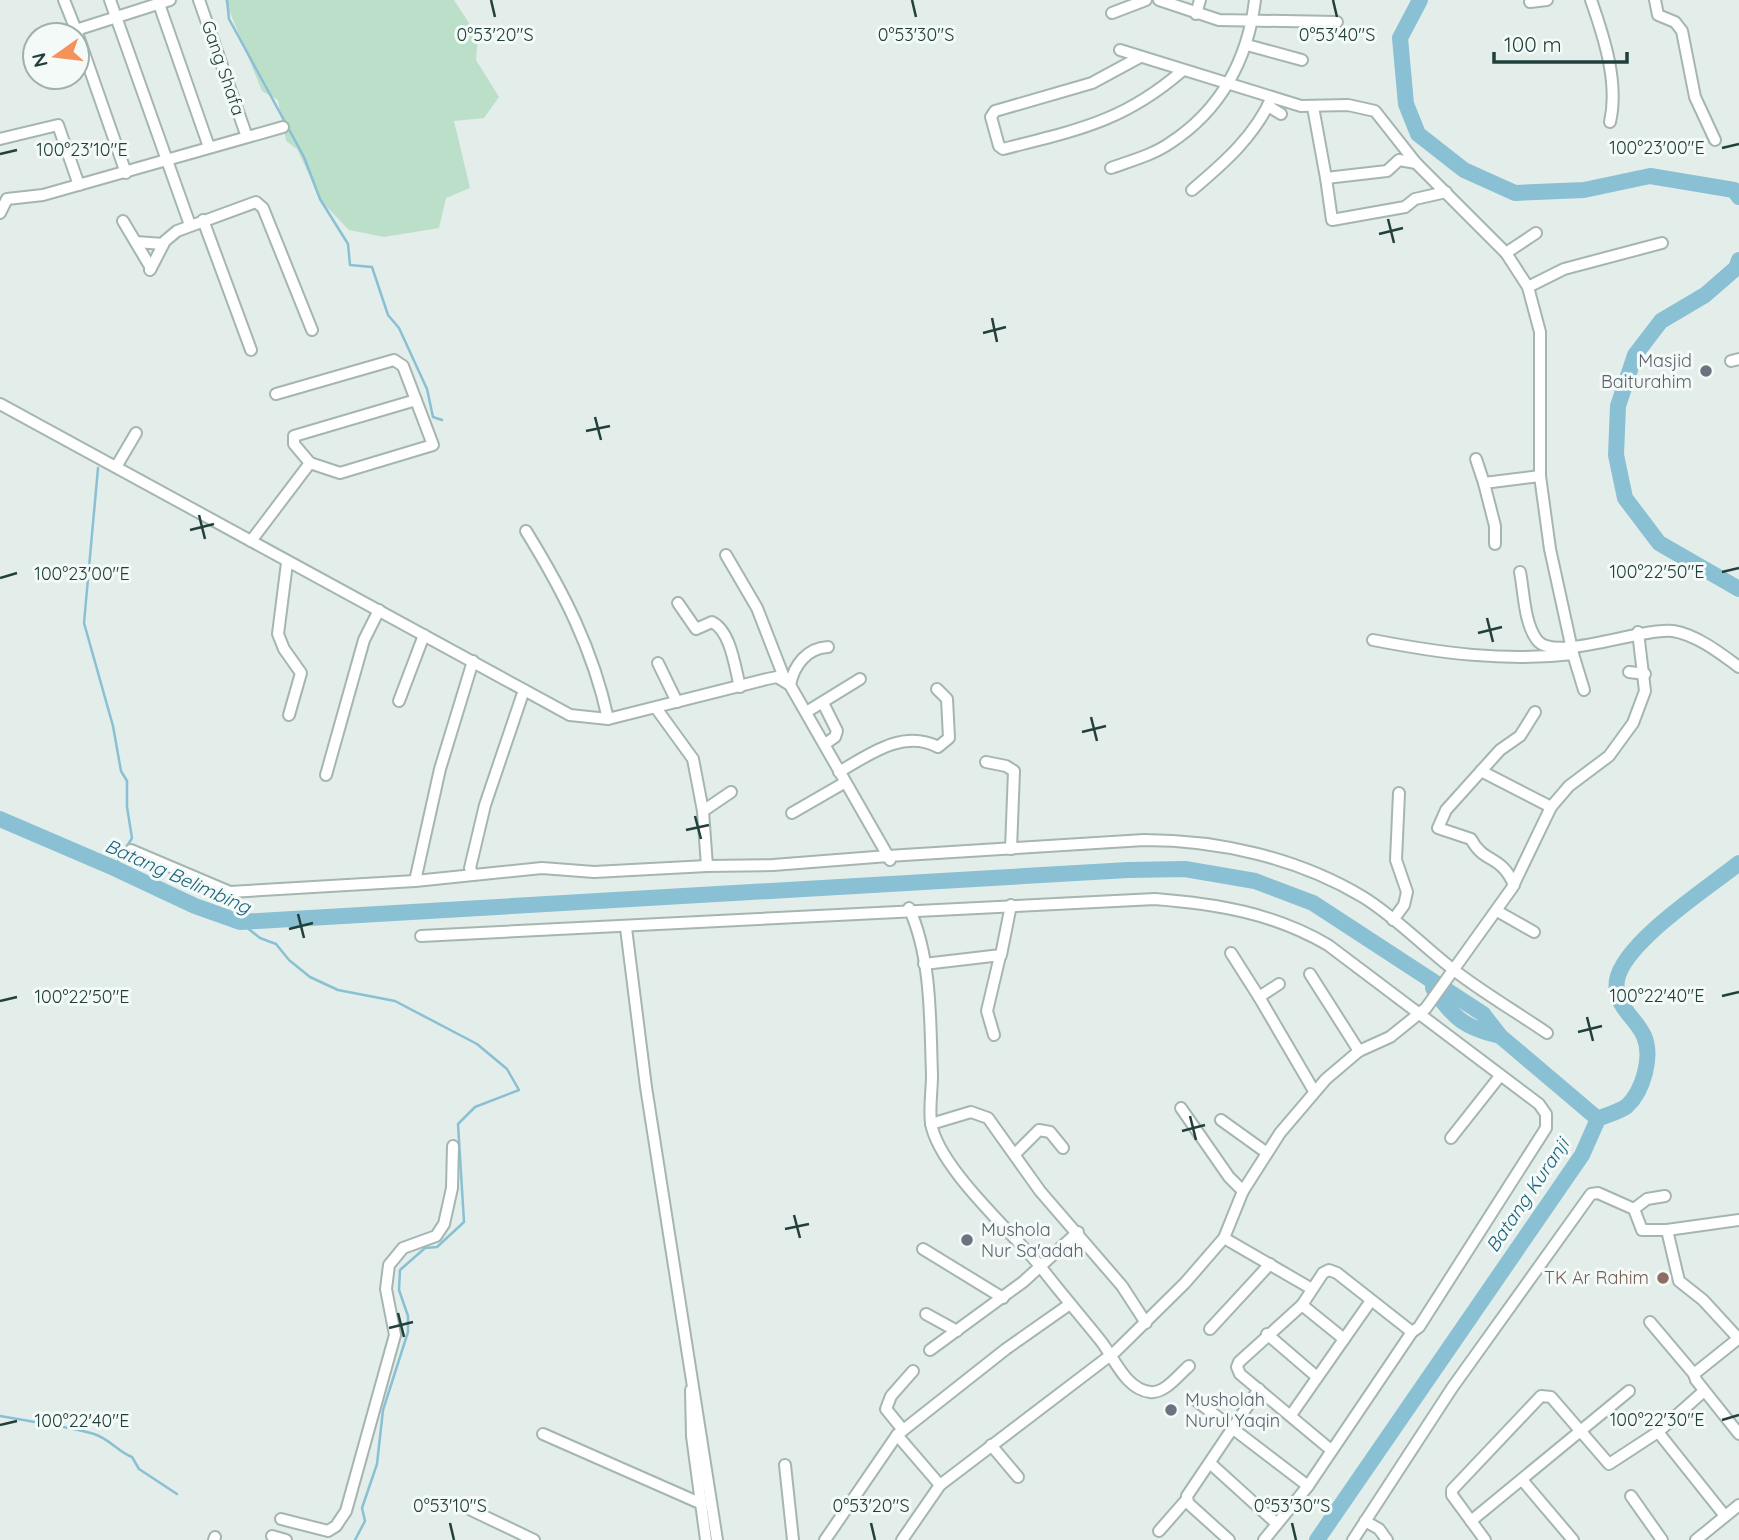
<svg xmlns="http://www.w3.org/2000/svg" width="1739" height="1540" font-family="Quicksand,sans-serif">
	<style>
		.green { fill: #bcdfc9 }
		.lines { fill: none; stroke-linecap: round; stroke-linejoin: round }
		.stream { stroke: #8ac0d3; stroke-width: 2.5 }
		.river { stroke: #8ac0d3; stroke-width: 16 }
		.minor-casing { stroke: #a5b6b2; stroke-width: 14 }
		.minor { stroke: #fff; stroke-width: 10 }
		.ticks { fill: none; stroke: #22403b; stroke-width: 2.5 }
		.worship-dot { fill: #6b7280; stroke: #f4faf8; stroke-width: 2.5 }
		.education-dot { fill: #8d6e63; stroke: #f4faf8; stroke-width: 2.5 }
		.labels { text-anchor: middle; stroke-width: 6; stroke-linejoin: round; paint-order: stroke }
		.street-label { font-size: 18px; fill: #22403b; stroke: #f4faf8 }
		.worship-label { font-size: 18px; fill: #5b616d; stroke: #f4faf8; text-anchor: start }
		.education-label { font-size: 18px; fill: #785e54; stroke: #f4faf8; text-anchor: end }
		.water-label { font-size: 19px; font-style: italic; fill: #1a617d; stroke: #f4faf8 }
		.ticks-label { font-size: 18px; text-anchor: middle; fill: #22403b; stroke: #f4faf8; stroke-width: 6; stroke-linejoin: round; paint-order: stroke }
	</style>
	<rect width="100%" height="100%" fill="#e3edea"/>
	<!-- green -->
	<polygon class="green" points="225,0 454,0 478,37 476,60 499,97 484,118 454,121 470,188 446,198 439,228 384,237 349,230 322,202 297,149 286,141 278,100 262,91"/>
	<g class="lines">
		<!-- stream -->
		<g class="stream">
			<polyline points="227,0 229,19 304,157 320,199 348,244 350,265 372,267 388,315 399,328 427,389 433,417 442,420"/>
			<polyline points="98,468 84,623 113,726 121,771 127,781 127,807 132,838 114,868"/>
			<polyline points="240,922 260,938 276,944 289,960 310,977 338,990 395,1001 477,1044 507,1069 519,1090 475,1107 458,1124 464,1222 437,1247 425,1248 400,1270 399,1290 408,1316 408,1332 383,1410 377,1464 362,1508 365,1521 355,1540"/>
			<path d="M 0,1416 C 31,1422 64,1425 94,1434 C 110,1439 118,1452 132,1457 L 139,1469 L 177,1494"/>
		</g>
		<!-- river -->
		<g class="river">
			<polyline points="1420,0 1400,38 1406,104 1418,134 1464,170 1515,193 1584,190 1650,176 1734,190 1739,197"/>
			<polyline points="1739,260 1736,268 1705,295 1661,321 1635,355 1618,406 1616,455 1625,498 1659,543 1739,589"/>
			<polyline points="0,819 114,868 195,906 240,922 1128,870 1185,869 1255,881 1313,903 1483,1014 1500,1036 1598,1119"/>
			<path d="M 1433,988 C 1453,1018 1465,1028 1500,1036"/>
			<path d="M 1317,1540 L 1582,1155 L 1598,1119 C 1606,1115 1619,1112 1627,1106 C 1643,1091 1653,1057 1644,1036 C 1635,1016 1613,1006 1617,980 C 1624,942 1708,888 1739,863"/>
		</g>
		<defs>
			<g id="minor">
				<polyline points="110,0 190,225"/>
				<polyline points="199,0 247,137"/>
				<polyline points="1159,0 1219,20 1337,22"/>
				<path d="M 1591,0 C 1604,37 1619,83 1610,122"/>
				<polyline points="1655,0 1658,15 1675,22 1682,31 1695,97 1715,140"/>
				<polyline points="1530,2 1547,0"/>
				<polyline points="159,4 209,147"/>
				<polyline points="1112,13 1146,0"/>
				<polyline points="1196,14 1200,0"/>
				<polyline points="59,35 76,30 64,0"/>
				<polyline points="1247,45 1302,60"/>
				<path d="M 1120,50 L 1301,106 L 1348,105 L 1375,111 L 1416,163 L 1506,253 L 1528,287 L 1540,332 L 1540,476 L 1550,549 L 1573,654 C 1505,662 1440,653 1373,640"/>
				<path d="M 1140,57 L 1092,83 L 995,111 L 991,117 L 999,146 L 1003,149 C 1077,130 1123,122 1182,71"/>
				<polyline points="1268,106 1281,114"/>
				<polyline points="1313,107 1326,178 1387,171 1399,160 1416,163"/>
				<polyline points="0,139 58,125 79,185"/>
				<path d="M 1111,168 C 1130,161 1153,155 1170,143 C 1221,110 1248,59 1255,0"/>
				<polyline points="126,173 76,30 170,0"/>
				<polyline points="1326,178 1332,220 1405,207 1415,199 1446,192"/>
				<path d="M 1192,190 C 1224,163 1255,136 1272,97"/>
				<polyline points="0,213 7,199 43,195 283,127"/>
				<polyline points="203,220 251,350"/>
				<polyline points="123,221 151,268"/>
				<polyline points="136,242 163,244"/>
				<polyline points="1506,253 1536,233"/>
				<polyline points="150,270 165,241 177,231 256,202 263,208 312,330"/>
				<polyline points="1528,287 1564,269 1662,243"/>
				<polyline points="1731,361 1739,359"/>
				<polyline points="276,394 394,360 403,366 433,445 340,473 310,463"/>
				<path d="M 0,404 L 570,715 L 608,719 L 767,679 L 777,677 L 790,685 L 888,856 L 1144,840 C 1219,840 1298,858 1363,897 C 1394,916 1421,944 1450,967 C 1480,991 1515,1011 1547,1033"/>
				<polyline points="1476,459 1484,483"/>
				<polyline points="116,467 136,433"/>
				<path d="M 526,531 C 563,591 593,649 608,719"/>
				<polyline points="251,541 310,463 294,444 294,436 416,400"/>
				<polyline points="1495,544 1495,526 1484,483 1540,476"/>
				<polyline points="726,555 757,608 785,680"/>
				<polyline points="287,563 278,634 284,649 301,673 289,715"/>
				<path d="M 1520,572 C 1524,592 1524,623 1537,640 C 1554,663 1642,627 1673,631 C 1697,635 1720,653 1739,667"/>
				<path d="M 678,603 L 696,629 L 712,622 C 731,631 735,668 740,687"/>
				<polyline points="1573,654 1584,690"/>
				<polyline points="658,663 677,702"/>
				<polyline points="1629,672 1645,674"/>
				<path d="M 790,685 C 794,665 807,648 828,647"/>
				<polyline points="399,701 424,635"/>
				<polyline points="823,703 837,731 835,737 825,744"/>
				<polyline points="656,708 693,759 703,811 707,866 773,865 888,856 890,860"/>
				<polyline points="808,711 860,679"/>
				<polyline points="986,762 1006,766 1014,771 1011,849"/>
				<polyline points="1481,771 1551,807"/>
				<path d="M 839,772 C 870,754 903,729 938,747 L 949,738 L 947,699 L 937,689"/>
				<polyline points="326,775 364,640 379,610"/>
				<polyline points="703,811 731,792"/>
				<polyline points="792,813 844,783"/>
				<polyline points="131,850 230,892 415,881 542,868 594,872 707,866"/>
				<polyline points="473,875 470,868 485,805 524,690"/>
				<polyline points="415,881 440,769 473,661"/>
				<path d="M 1514,885 C 1501,854 1484,864 1471,839 L 1438,828 L 1446,810 L 1500,750 L 1520,736 L 1535,712"/>
				<path d="M 909,908 C 932,958 930,1022 932,1075 C 932,1091 929,1108 931,1123 C 938,1167 1012,1232 1040,1266 C 1059,1291 1080,1315 1100,1340 C 1114,1357 1125,1389 1150,1392 C 1165,1394 1179,1374 1189,1366"/>
				<polyline points="1497,911 1534,932"/>
				<polyline points="1393,920 1404,905 1407,892 1396,860 1399,793"/>
				<polyline points="626,928 646,1087 717,1540"/>
				<path d="M 421,936 L 1155,899 C 1218,904 1273,913 1328,945 L 1539,1104 L 1546,1114 L 1546,1128 L 1419,1327 L 1412,1332 L 1308,1486 L 1264,1540"/>
				<polyline points="1231,953 1259,997"/>
				<polyline points="924,964 1001,955 1011,905"/>
				<polyline points="1310,974 1359,1051"/>
				<polyline points="1279,984 1259,997 1314,1091"/>
				<polyline points="994,1035 987,1011 1000,956"/>
				<polyline points="1181,1108 1229,1177 1243,1191"/>
				<polyline points="1221,1120 1267,1153"/>
				<polyline points="931,1124 971,1112 988,1118 1040,1191 1122,1286 1146,1323"/>
				<polyline points="1451,1138 1500,1076"/>
				<polyline points="1015,1154 1039,1130 1050,1132 1063,1148"/>
				<polyline points="1634,1209 1642,1230 1667,1230 1679,1281 1703,1300 1739,1339"/>
				<polyline points="1634,1209 1647,1199 1665,1196"/>
				<polyline points="1667,1230 1739,1220"/>
				<polyline points="1224,1238 1312,1289"/>
				<polyline points="923,1249 1003,1298"/>
				<polyline points="1302,1305 1344,1339"/>
				<polyline points="926,1314 957,1331"/>
				<polyline points="1650,1322 1694,1374"/>
				<polyline points="1210,1329 1270,1264"/>
				<polyline points="1267,1334 1317,1377"/>
				<polyline points="1739,1338 1694,1374 1696,1380 1739,1434"/>
				<polyline points="930,1350 1023,1282 1078,1232"/>
				<polyline points="691,1390 692,1436 706,1540"/>
				<polyline points="1198,1402 1308,1486"/>
				<polyline points="1291,1415 1370,1302"/>
				<polyline points="903,1430 886,1409 891,1396 913,1371"/>
				<polyline points="1658,1432 1725,1516"/>
				<polyline points="543,1434 702,1504"/>
				<polyline points="897,1435 940,1485"/>
				<polyline points="991,1445 1018,1477"/>
				<polyline points="1331,1450 1240,1374 1237,1367 1239,1362 1302,1305 1323,1273 1329,1270 1337,1273 1412,1332"/>
				<polyline points="1211,1464 1276,1523"/>
				<polyline points="785,1465 793,1540"/>
				<polyline points="1523,1481 1573,1540"/>
				<polyline points="1631,1496 1662,1540"/>
				<polyline points="467,1508 534,1540"/>
				<polyline points="281,1519 328,1531 336,1526 346,1511 395,1335 386,1289 389,1265 403,1248 436,1236 444,1224 452,1188 453,1146"/>
				<polyline points="1365,1521 1379,1529 1387,1540"/>
				<polyline points="1471,1521 1629,1391"/>
				<polyline points="1159,1531 1187,1499"/>
				<polyline points="272,1536 286,1540"/>
				<polyline points="214,1540 215,1537"/>
				<polyline points="825,1540 897,1435 1006,1349 1070,1304"/>
				<polyline points="902,1540 940,1485 1116,1351 1185,1283 1224,1238 1243,1191 1280,1133 1326,1079 1359,1051 1390,1037 1426,1008 1512,888 1551,807 1569,786 1609,756 1633,723 1645,691 1638,632"/>
				<polyline points="1229,1540 1188,1503 1187,1496 1259,1389"/>
				<polyline points="1353,1540 1452,1388 1591,1194 1598,1193 1634,1209"/>
				<polyline points="1485,1540 1452,1495 1452,1490 1541,1396 1551,1397 1609,1464 1658,1432 1704,1391"/>
				<polyline points="1696,1540 1739,1505"/>
			</g>
		</defs>
		<!-- minor casing -->
		<use href="#minor" class="minor-casing"/>
		<!-- minor -->
		<use href="#minor" class="minor"/>
	</g>
	<!-- ticks -->
	<path class="ticks" d="M 491,0 L 495,17M 912,0 L 916,17M 1333,0 L 1337,17M 1722,148 L 1739,144M 0,154 L 17,150M 1388,219 L 1394,243M 1379,234 L 1403,228M 992,318 L 997,342M 983,333 L 1006,327M 595,417 L 601,440M 586,431 L 610,426M 199,515 L 205,539M 190,530 L 214,524M 1722,572 L 1739,568M 0,578 L 17,573M 1487,618 L 1493,642M 1478,633 L 1502,627M 1091,717 L 1097,741M 1082,732 L 1106,726M 695,816 L 701,839M 686,830 L 709,825M 298,914 L 304,938M 289,929 L 313,923M 1722,996 L 1739,992M 0,1001 L 17,997M 1587,1017 L 1593,1041M 1578,1032 L 1602,1026M 1190,1116 L 1196,1140M 1182,1131 L 1205,1125M 794,1215 L 800,1238M 785,1229 L 809,1224M 398,1313 L 404,1337M 389,1328 L 413,1322M 1722,1420 L 1739,1415M 0,1425 L 17,1421M 450,1523 L 454,1540M 871,1523 L 875,1540M 1292,1523 L 1296,1540"/>
	<!-- markers -->
	<g class="worship-dot">
		<circle cx="1706" cy="371" r="7"/>
		<circle cx="967" cy="1240" r="7"/>
		<circle cx="1171" cy="1410" r="7"/>
	</g>
	<circle class="education-dot" cx="1663" cy="1278" r="7"/>
	<g class="labels">
		<!-- street labels -->
		<g class="street-label">
			<text transform="translate(223 68) rotate(71)" y="6">Gang Shafa</text>
		</g>
		<!-- worship labels -->
		<g class="worship-label">
			<text x="1692" y="367" text-anchor="end">Masjid<tspan x="1692" dy="21">Baiturahim</tspan></text>
			<text x="981" y="1236">Mushola<tspan x="981" dy="21">Nur Sa'adah</tspan></text>
			<text x="1185" y="1406">Musholah<tspan x="1185" dy="21">Nurul Yaqin</tspan></text>
		</g>
		<!-- education labels -->
		<g class="education-label">
			<text x="1649" y="1284">TK Ar Rahim</text>
		</g>
		<!-- water labels -->
		<g class="water-label">
			<text transform="translate(178 876) rotate(24)" y="7">Batang Belimbing</text>
			<text transform="translate(1527 1195) rotate(-56)" y="7">Batang Kuranji</text>
		</g>
	</g>
	<g class="ticks-label">
		<text x="495" y="41">0°53'20"S</text>
		<text x="916" y="41">0°53'30"S</text>
		<text x="1337" y="41">0°53'40"S</text>
		<text x="1657" y="154">100°23'00"E</text>
		<text x="82" y="156">100°23'10"E</text>
		<text x="1657" y="578">100°22'50"E</text>
		<text x="82" y="580">100°23'00"E</text>
		<text x="1657" y="1002">100°22'40"E</text>
		<text x="82" y="1003">100°22'50"E</text>
		<text x="1657" y="1426">100°22'30"E</text>
		<text x="82" y="1427">100°22'40"E</text>
		<text x="450" y="1512">0°53'10"S</text>
		<text x="871" y="1512">0°53'20"S</text>
		<text x="1292" y="1512">0°53'30"S</text>
	</g>
	<!-- north arrow -->
	<g transform="translate(56 56) rotate(256)"><circle r="33" fill="#f4faf8" stroke="#a0b0ac" stroke-width="2"/>
	<path d="M0-5L12 26L0 18L-12 26Z" fill="#f5925a"/>
	<text y="-10" font-size="19" font-weight="bold" text-anchor="middle" fill="#22403b">N</text>
	</g>
	<!-- scale -->
	<path d="M1494 52v10h133v-10" fill="none" stroke="#22403b" stroke-width="3.5"/>
	<text x="1504" y="52" font-size="21" fill="#22403b" stroke="#f4faf8" stroke-width="5" paint-order="stroke">100 m</text>
</svg>
